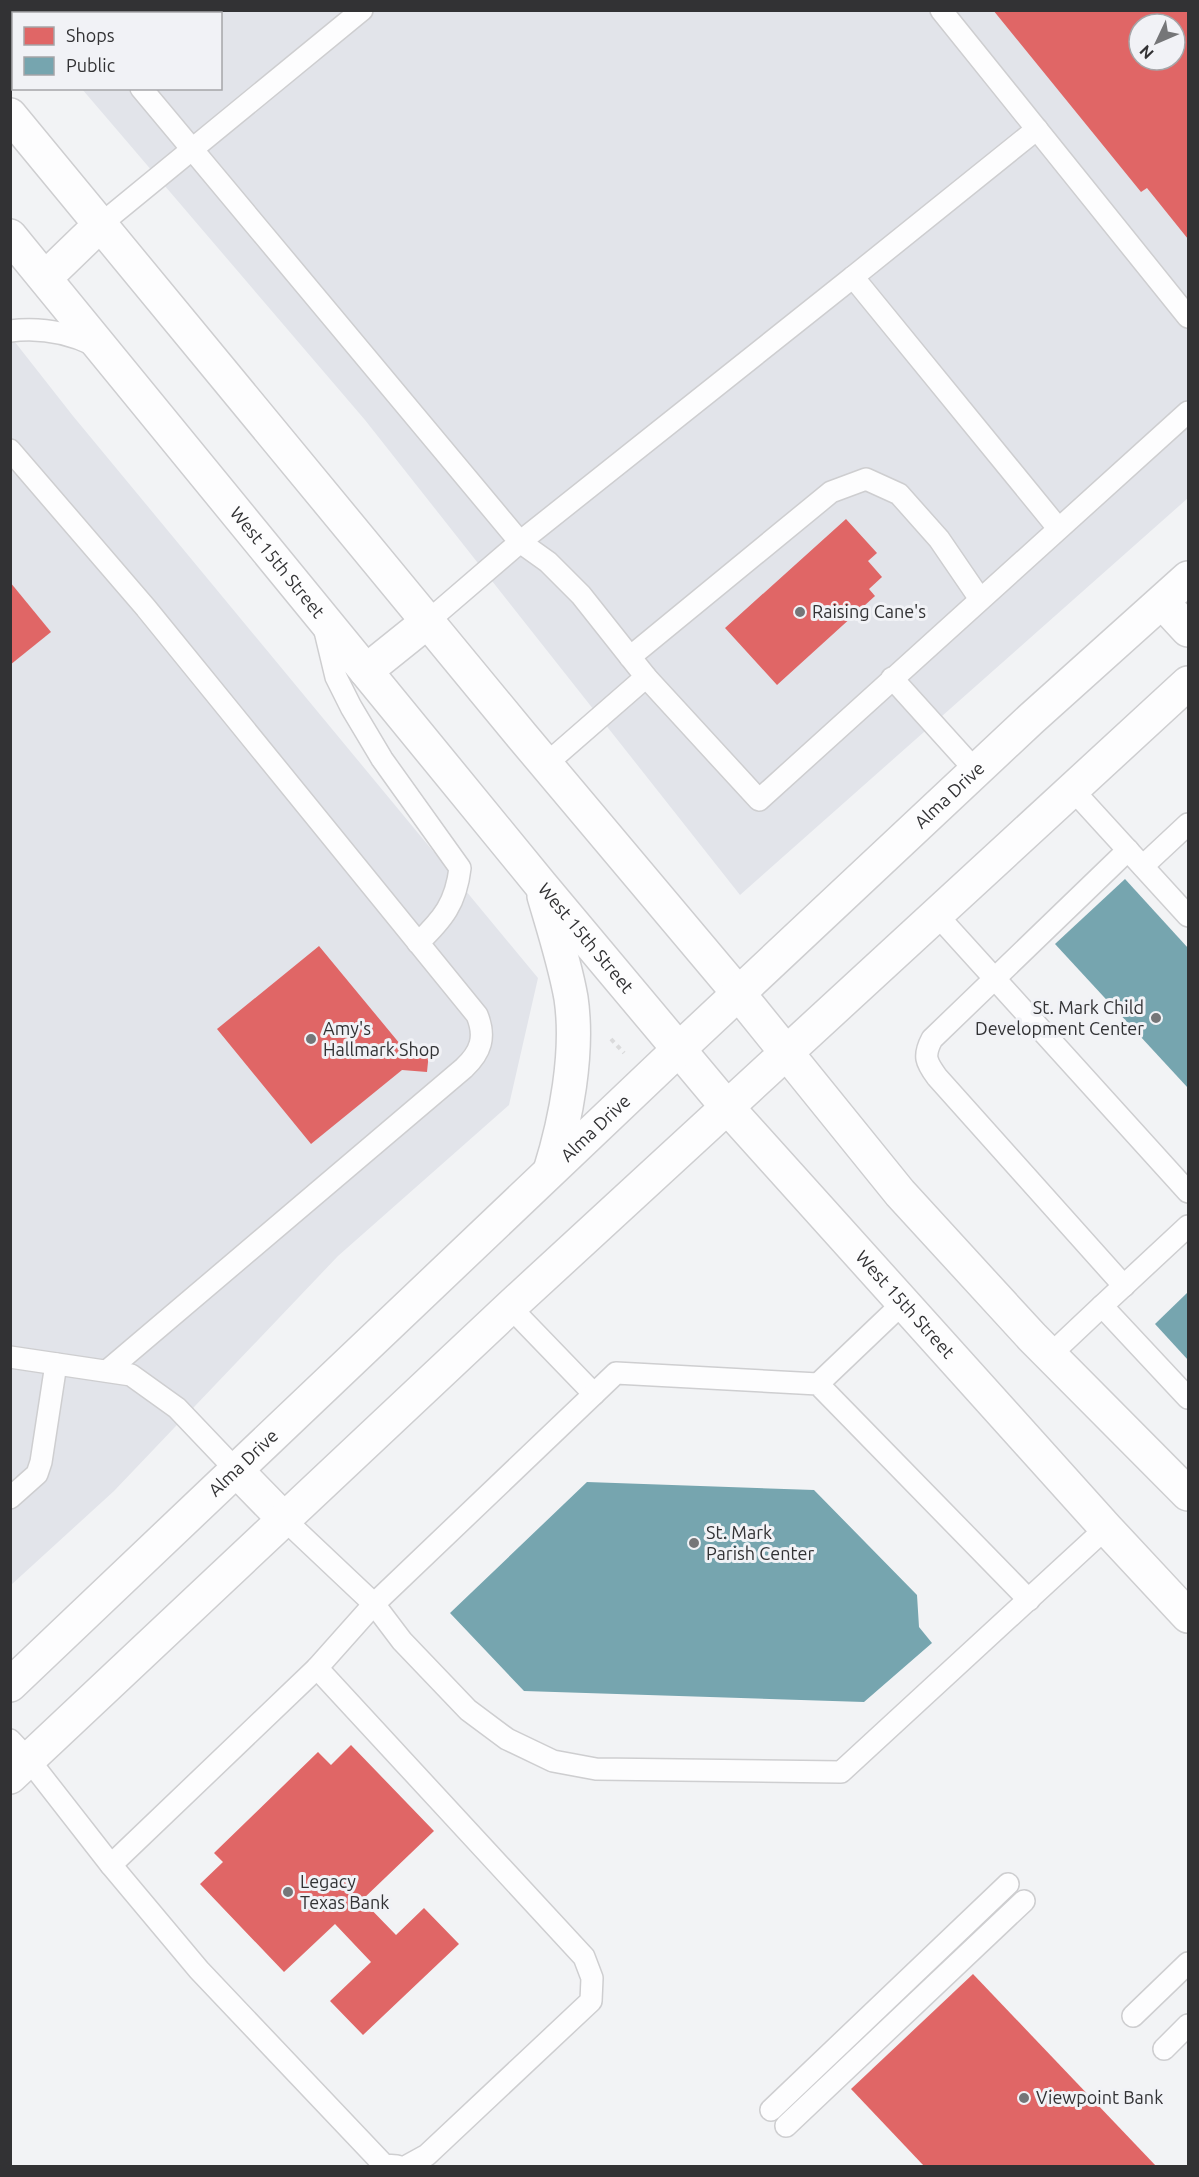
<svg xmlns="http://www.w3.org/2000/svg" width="1199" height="2177" font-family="Ubuntu,sans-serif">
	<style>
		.built { fill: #e2e4ea; fill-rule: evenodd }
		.shops { fill: #e06666; fill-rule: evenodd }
		.public { fill: #76a5af }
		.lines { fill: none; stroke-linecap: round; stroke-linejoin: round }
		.service-casing { stroke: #ceced0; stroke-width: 24 }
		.secondary-casing { stroke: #ceced0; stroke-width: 36 }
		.path { stroke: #dadadb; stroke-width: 4; stroke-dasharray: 4.5 4.5; stroke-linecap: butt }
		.service { stroke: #fdfdfe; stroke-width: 21 }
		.secondary { stroke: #fdfdfe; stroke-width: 33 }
		.poi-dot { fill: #757678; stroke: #f1f2f6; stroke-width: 2 }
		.labels { text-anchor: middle; stroke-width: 6; stroke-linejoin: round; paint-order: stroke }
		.street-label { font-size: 18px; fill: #323234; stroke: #f1f2f6 }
		.poi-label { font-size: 18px; fill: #323234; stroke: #f1f2f6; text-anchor: start }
	</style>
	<rect width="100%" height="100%" fill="#f2f3f5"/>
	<!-- built -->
	<g class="built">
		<path d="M 16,11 L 1188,11 L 1188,498 L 740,895 L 365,420 L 82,89 L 220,88 L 220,14 L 18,14 ZM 1139,24 L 1175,24 L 1175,60 L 1139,60 Z"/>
		<polygon points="11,337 73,416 538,978 509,1105 338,1256 114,1491 11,1585"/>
	</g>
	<!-- shops -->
	<g class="shops">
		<path d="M 993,10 L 1188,10 L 1188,239 L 1147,188 L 1141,192 ZM 1139,24 L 1175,24 L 1175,60 L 1139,60 Z"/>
		<polygon points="846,519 877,553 868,561 882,577 869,589 875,596 777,685 725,628"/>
		<polygon points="10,582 51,632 10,665"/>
		<polygon points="319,946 405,1050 429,1052 427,1072 402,1070 311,1144 217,1029"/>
		<polygon points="351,1745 434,1831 362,1900 396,1935 424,1908 459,1944 363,2035 330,2001 371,1962 335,1924 284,1972 200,1884 223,1862 214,1853 318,1752 331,1765"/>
		<polygon points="973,1974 1156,2166 924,2166 851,2089"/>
	</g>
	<!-- public -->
	<g class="public">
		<polygon points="1125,879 1188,948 1188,1088 1055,944"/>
		<polygon points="1188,1292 1188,1360 1155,1324"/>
		<polygon points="587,1482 814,1490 917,1595 919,1627 932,1643 864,1702 524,1691 450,1613"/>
	</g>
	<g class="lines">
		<defs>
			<g id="service">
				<polyline points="79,10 81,14"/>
				<polyline points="941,10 1188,317"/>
				<polyline points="141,88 520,542 427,622"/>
				<polyline points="101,224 362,10"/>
				<polyline points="853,277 1037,129"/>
				<path d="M 10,331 C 41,327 67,332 94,345"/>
				<path d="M 10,450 L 146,608 L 477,1015 C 486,1037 481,1052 464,1068 L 107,1371"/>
				<polyline points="1058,528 853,277 520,542 548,562 581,595 646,677 759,800 1188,412"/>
				<path d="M 324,627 L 336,677 L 351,707 L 382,759 L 460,868 C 456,903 443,919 418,943"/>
				<polyline points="630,657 831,492 866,479 899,494 939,539 980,599"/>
				<polyline points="892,678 976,771"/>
				<polyline points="545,765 646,677"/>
				<polyline points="1072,789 1188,916"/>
				<polyline points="1143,866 1188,824"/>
				<polyline points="937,915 1188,1192"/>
				<polyline points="1188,1226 1102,1306 1188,1398"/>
				<path d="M 1124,1286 L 937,1077 C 926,1062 923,1056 932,1039 L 1128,850"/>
				<polyline points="510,1307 594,1394"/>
				<polyline points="1050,1355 1102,1306"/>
				<polyline points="10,1357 131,1375 177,1408 237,1471"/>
				<polyline points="818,1384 903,1303"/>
				<polyline points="10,1498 37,1474 41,1462 56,1364"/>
				<polyline points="284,1519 374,1604 402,1641 468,1710 507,1739 553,1761 596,1769 841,1772 1106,1528"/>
				<polyline points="317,1668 584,1957 592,1978 591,2001 427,2155 407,2166"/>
				<polyline points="10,1740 29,1760 111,1865 199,1970 384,2165 397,2166"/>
				<polyline points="111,1865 317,1668 374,1604 616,1373 818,1384 1029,1600"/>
				<polyline points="1133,2016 1188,1963"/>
				<polyline points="1164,2049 1188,2025"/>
				<polyline points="771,2110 1008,1884"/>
				<polyline points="786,2126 1024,1901"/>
			</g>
			<g id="secondary">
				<polyline points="10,115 522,736 739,994 900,1193 1032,1337 1188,1494"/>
				<path id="s1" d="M 10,236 L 541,885 L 727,1107 L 1106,1528 L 1188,1616"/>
				<polyline points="45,278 101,224"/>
				<polyline points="1163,603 1188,630"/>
				<polyline points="366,671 427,622"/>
				<path d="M 544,896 C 554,930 565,964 571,998 C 579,1052 566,1120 550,1171"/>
				<polyline points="237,1471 284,1519"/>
				<path id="s2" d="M 10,1685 L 678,1050 L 1031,719 L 1188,578"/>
				<polyline points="10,1777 510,1307 1188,683"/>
			</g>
		</defs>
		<!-- service casing -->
		<use href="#service" class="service-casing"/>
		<!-- secondary casing -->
		<use href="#secondary" class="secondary-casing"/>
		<!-- path -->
		<polyline class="path" points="611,1039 624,1053"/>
		<!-- service -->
		<use href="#service" class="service"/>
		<!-- secondary -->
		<use href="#secondary" class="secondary"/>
	</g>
	<!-- markers -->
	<g class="poi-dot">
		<circle cx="800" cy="612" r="6"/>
		<circle cx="1156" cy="1018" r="6"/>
		<circle cx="311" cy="1039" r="6"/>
		<circle cx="694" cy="1543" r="6"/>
		<circle cx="288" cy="1892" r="6"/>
		<circle cx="1024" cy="2098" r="6"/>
	</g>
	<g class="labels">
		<!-- street labels -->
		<g class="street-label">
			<text dy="6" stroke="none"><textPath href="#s1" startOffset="422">West 15th Street</textPath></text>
			<text dy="6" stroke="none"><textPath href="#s2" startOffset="1294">Alma Drive</textPath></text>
			<text dy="6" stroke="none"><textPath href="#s1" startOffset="908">West 15th Street</textPath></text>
			<text dy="6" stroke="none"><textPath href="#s2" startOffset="808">Alma Drive</textPath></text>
			<text dy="6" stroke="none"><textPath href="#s1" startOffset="1394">West 15th Street</textPath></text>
			<text dy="6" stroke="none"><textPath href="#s2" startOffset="322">Alma Drive</textPath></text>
		</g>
		<!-- poi labels -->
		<g class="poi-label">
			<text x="812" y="618">Raising Cane's</text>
			<text x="1144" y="1014" text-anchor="end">St. Mark Child<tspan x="1144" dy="21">Development Center</tspan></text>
			<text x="323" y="1035">Amy's<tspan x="323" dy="21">Hallmark Shop</tspan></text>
			<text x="706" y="1539">St. Mark<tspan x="706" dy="21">Parish Center</tspan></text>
			<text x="300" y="1888">Legacy<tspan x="300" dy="21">Texas Bank</tspan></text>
			<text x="1036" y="2104">Viewpoint Bank</text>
		</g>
	</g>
	<!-- border -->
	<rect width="1199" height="2177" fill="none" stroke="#323234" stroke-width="24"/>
	<!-- legend -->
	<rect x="12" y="12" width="210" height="78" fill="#f1f2f6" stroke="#a5a5a8" stroke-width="1.5"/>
	<rect x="24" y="27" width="30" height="18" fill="#e06666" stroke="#a5a5a8" stroke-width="1.5"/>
	<text x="66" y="42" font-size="18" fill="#323234">Shops</text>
	<rect x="24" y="57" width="30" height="18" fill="#76a5af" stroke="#a5a5a8" stroke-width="1.5"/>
	<text x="66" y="72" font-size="18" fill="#323234">Public</text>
	<!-- north arrow -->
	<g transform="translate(1157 42) rotate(226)"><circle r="28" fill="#f1f2f6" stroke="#a5a5a8" stroke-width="1.5"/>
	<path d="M0-4.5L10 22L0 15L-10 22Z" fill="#757678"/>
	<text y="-9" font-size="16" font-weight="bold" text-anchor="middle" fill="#323234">N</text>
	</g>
</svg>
